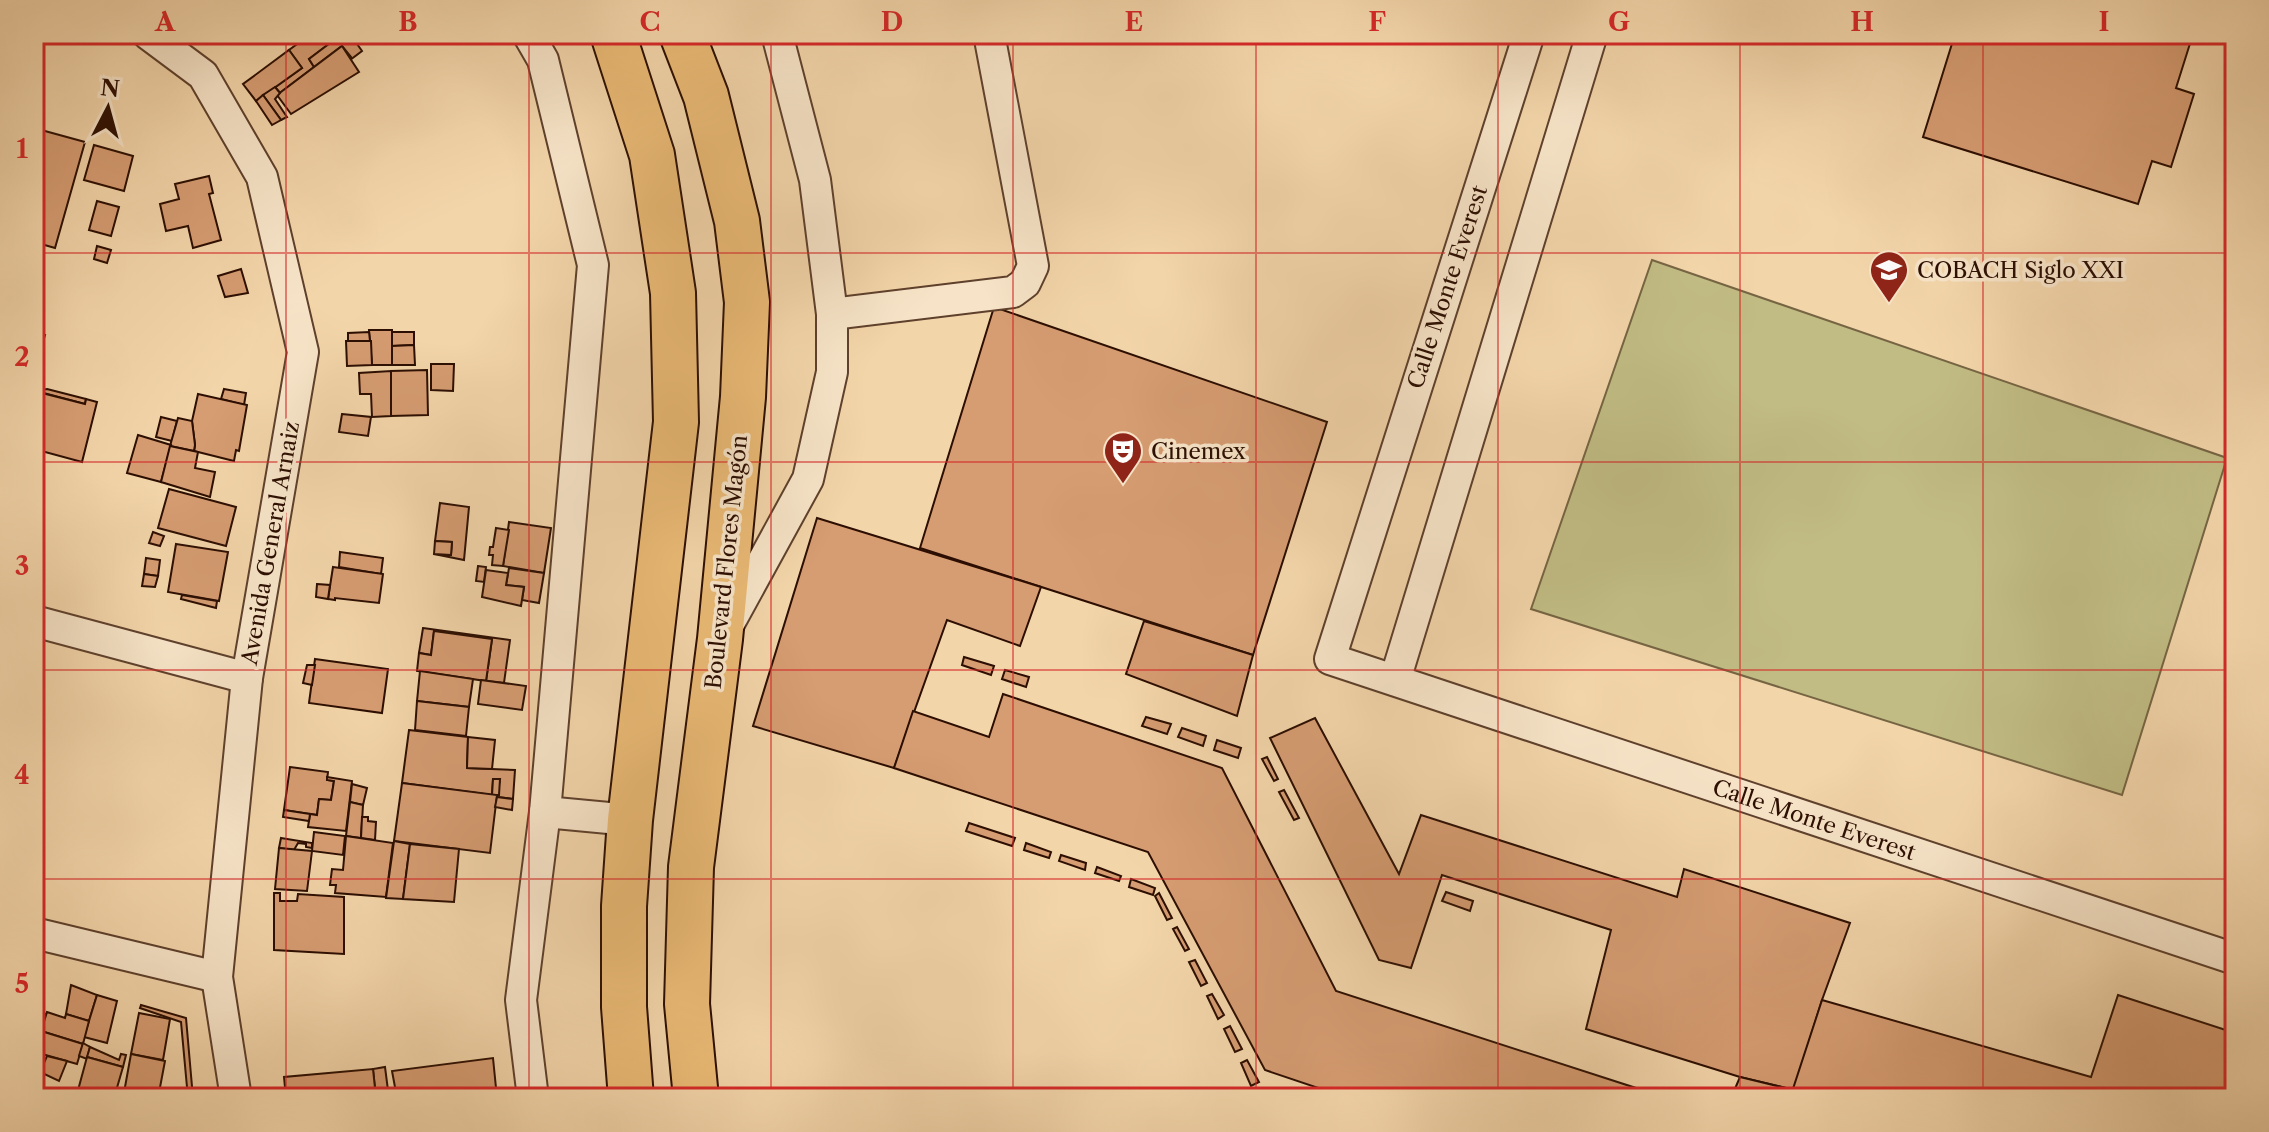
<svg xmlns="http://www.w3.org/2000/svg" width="2269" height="1132" font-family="'Libre Caslon Text',serif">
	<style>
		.green { fill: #c1bc84; stroke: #766543; stroke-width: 2 }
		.building { fill: #d69c72; stroke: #2c0e02; stroke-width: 2 }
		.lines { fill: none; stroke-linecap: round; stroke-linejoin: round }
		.minor-casing { stroke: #5e402c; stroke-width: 34 }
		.primary-casing { stroke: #2c0e02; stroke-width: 48 }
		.minor { stroke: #f7e4c8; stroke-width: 30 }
		.primary { stroke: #eaba75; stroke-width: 44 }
		.grid { fill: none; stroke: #d62828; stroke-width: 2; stroke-opacity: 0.55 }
		.labels { text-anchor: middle; stroke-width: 7; stroke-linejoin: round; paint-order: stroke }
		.poi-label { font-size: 22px; fill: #2c0e02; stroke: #f7e4c8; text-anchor: start }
		.street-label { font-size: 22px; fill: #2c0e02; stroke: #f7e4c8 }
		.neatline { fill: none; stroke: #d62828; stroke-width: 3 }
		.grid-label { font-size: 26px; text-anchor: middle; font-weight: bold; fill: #d62828 }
	</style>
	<rect width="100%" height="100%" fill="#f3d5aa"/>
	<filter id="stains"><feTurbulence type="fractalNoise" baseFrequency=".0025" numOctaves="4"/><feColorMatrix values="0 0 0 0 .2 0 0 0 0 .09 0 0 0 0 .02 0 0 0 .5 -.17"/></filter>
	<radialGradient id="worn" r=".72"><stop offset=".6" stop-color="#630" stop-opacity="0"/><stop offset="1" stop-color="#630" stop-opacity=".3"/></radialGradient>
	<!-- green -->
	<polygon class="green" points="1652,260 2227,458 2122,795 1531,609"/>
	<!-- building -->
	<g class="building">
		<polygon points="311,34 342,34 309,59 314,67 280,93 275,87 302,68 289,50"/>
		<polygon points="342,34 350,34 362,51 350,60 351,57 342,46 314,67 309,59"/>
		<polygon points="1955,34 2193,34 2176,88 2194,94 2171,167 2152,161 2138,204 1923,137"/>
		<polygon points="342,46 359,72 291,114 277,95"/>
		<polygon points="289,50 302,68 256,101 243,84"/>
		<polygon points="275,87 280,93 275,99 287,117 281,120 263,95"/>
		<polygon points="263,95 281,120 272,125 256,101"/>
		<polygon points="34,128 85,142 55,248 34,242"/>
		<polygon points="94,145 133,156 124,191 84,180"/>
		<polygon points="209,176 213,193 209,194 221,240 193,248 188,226 166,231 160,204 179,199 175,184"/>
		<polygon points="97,201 119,207 111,236 89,230"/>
		<polygon points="97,246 111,250 107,263 94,259"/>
		<polygon points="241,269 248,293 225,297 218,276"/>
		<polygon points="994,307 1327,422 1253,655 920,548"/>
		<polygon points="369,330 392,330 392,365 372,365"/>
		<polygon points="369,332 370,341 348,341 348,333"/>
		<polygon points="392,332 414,332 414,345 392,346"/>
		<polygon points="34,333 45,335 42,345 34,349"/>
		<polygon points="346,341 371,341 372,365 347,366"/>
		<polygon points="414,345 415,365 392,365 392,346"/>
		<polygon points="431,364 454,364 453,391 431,390"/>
		<polygon points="427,370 428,415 391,416 391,371"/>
		<polygon points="391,371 391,416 372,417 371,394 360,394 359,373"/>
		<polygon points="47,389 86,399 85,404 36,391"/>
		<polygon points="224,389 246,393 244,405 221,399"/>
		<polygon points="34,391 85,404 86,399 97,402 82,462 34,449"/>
		<polygon points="198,394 247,405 239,451 236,450 234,461 194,451 195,445 192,421"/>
		<polygon points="342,414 371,417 368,436 339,432"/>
		<polygon points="161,417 177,421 172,441 156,437"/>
		<polygon points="178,418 192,421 195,445 194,451 170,446"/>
		<polygon points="138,435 171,445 161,482 127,473"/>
		<polygon points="170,446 198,452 195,468 215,472 210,497 161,482"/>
		<polygon points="169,489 236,507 226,546 158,528"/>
		<polygon points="440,503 469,507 464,560 434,554 451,555 452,542 435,541"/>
		<polygon points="817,518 1041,587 1020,646 947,620 894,768 753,726"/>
		<polygon points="509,522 551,528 544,573 503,566"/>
		<polygon points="496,528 509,530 503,566 492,565 493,555 489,555 490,547 493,547"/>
		<polygon points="153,532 164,536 160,546 149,543"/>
		<polygon points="435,541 452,542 451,555 434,554"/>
		<polygon points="176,544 228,552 219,601 168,592"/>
		<polygon points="340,552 383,558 381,574 339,567"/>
		<polygon points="146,558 160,560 158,576 144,574"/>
		<polygon points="478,566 486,567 484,582 476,581"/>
		<polygon points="333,567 383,574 379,603 335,598 335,600 328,599"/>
		<polygon points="509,568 544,573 539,603 522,600 524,587 506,585"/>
		<polygon points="486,570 508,573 506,585 524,587 521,606 482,597"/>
		<polygon points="144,574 158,576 155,587 142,586"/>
		<polygon points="317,584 330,585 328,599 316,597"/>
		<polygon points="182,595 217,601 216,608 181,599"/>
		<polygon points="1144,621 1253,655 1237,716 1126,674"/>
		<polygon points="423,628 510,640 504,683 486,681 492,639 434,631 431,655 419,653"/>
		<polygon points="434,631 492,639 486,681 417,671 419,653 431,655"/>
		<polygon points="964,657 994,666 991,675 962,665"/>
		<polygon points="315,659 388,669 382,713 309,703"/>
		<polygon points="307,665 315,665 312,685 303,683"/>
		<polygon points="1005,670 1029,677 1026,687 1002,679"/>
		<polygon points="420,671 473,679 469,707 417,701"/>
		<polygon points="481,680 526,686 522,710 478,704"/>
		<polygon points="1003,694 1222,768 1336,991 1636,1088 1633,1098 1348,1098 1265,1070 1148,852 894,768 913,711 989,737"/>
		<polygon points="417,701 469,707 466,736 415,730"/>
		<polygon points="1146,717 1171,724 1167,734 1142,726"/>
		<polygon points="1315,718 1399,874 1421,815 1677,897 1684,869 1850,923 1822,1000 1794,1090 1740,1077 1586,1029 1611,930 1442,875 1411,968 1379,960 1270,738"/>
		<polygon points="1182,728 1206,736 1203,746 1178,737"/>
		<polygon points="409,730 468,737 467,768 515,770 513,799 497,797 500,779 493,779 492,795 402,783"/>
		<polygon points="468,737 495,740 492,769 467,768"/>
		<polygon points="1217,740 1241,748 1238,758 1214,750"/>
		<polygon points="1267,757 1278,779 1274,781 1262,759"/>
		<polygon points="290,767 328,772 327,780 334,781 331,800 319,799 317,815 284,810"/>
		<polygon points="327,777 352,781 346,831 308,827 310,814 317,815 319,799 331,800 334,781 327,780"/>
		<polygon points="493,779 500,779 499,795 492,795"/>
		<polygon points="402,783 497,795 490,853 394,841"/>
		<polygon points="352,784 367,788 363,805 350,802"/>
		<polygon points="1284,790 1299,818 1294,820 1279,792"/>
		<polygon points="497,797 513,799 512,810 495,807"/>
		<polygon points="350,802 363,805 361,838 346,836"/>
		<polygon points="284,810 310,814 309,821 283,817"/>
		<polygon points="362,817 368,817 368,821 376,822 375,840 361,838"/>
		<polygon points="969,823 1015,838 1012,846 966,831"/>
		<polygon points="314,832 345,836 343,855 312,851"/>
		<polygon points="346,836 393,843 386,897 335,893 336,885 330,885 332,869 343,870"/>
		<polygon points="281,838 312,843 312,848 306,847 306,844 298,843 294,850 279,848"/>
		<polygon points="394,841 410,844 403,899 386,898"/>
		<polygon points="1026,843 1051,852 1049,858 1024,850"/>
		<polygon points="410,844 459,849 454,902 403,899"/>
		<polygon points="279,848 312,851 307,891 275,889"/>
		<polygon points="1061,855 1086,863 1085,870 1059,861"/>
		<polygon points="1097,867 1121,876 1119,881 1095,873"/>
		<polygon points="1131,879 1155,888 1153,895 1129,887"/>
		<polygon points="1446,892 1473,901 1470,911 1442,901"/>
		<polygon points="274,893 280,893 280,901 297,901 298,894 344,897 344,954 274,950"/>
		<polygon points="1159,893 1172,918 1167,920 1155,896"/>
		<polygon points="1177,927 1189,949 1185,951 1173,929"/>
		<polygon points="1195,960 1207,983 1201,986 1189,962"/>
		<polygon points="71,985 97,995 89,1021 66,1014"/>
		<polygon points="1212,994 1224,1015 1218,1019 1207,996"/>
		<polygon points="97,995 117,1001 107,1043 84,1037"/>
		<polygon points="2118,995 2235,1033 2235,1098 1790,1098 1822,1000 2091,1077"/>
		<polygon points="141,1005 186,1018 193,1098 188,1098 181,1022 140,1008"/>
		<polygon points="34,1011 46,1014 43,1024 34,1022"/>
		<polygon points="47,1012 65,1018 66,1014 89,1021 83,1044 41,1031"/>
		<polygon points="139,1013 170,1019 163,1060 131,1054"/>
		<polygon points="34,1022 43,1024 36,1046 34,1045"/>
		<polygon points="1230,1026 1242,1049 1235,1052 1224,1029"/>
		<polygon points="41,1031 83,1044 77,1064 35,1052"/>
		<polygon points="83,1043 90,1047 87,1059 79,1056"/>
		<polygon points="90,1047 119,1060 121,1054 126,1055 123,1067 87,1057"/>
		<polygon points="131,1054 165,1061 158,1098 123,1098"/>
		<polygon points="47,1056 67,1061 59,1081 40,1072"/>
		<polygon points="87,1057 123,1067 114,1098 82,1098 83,1095 77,1094"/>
		<polygon points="493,1058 497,1098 397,1098 392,1071"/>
		<polygon points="1247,1060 1259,1082 1251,1086 1241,1063"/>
		<polygon points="385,1067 389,1098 376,1098 373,1069"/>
		<polygon points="373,1069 376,1098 286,1098 284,1077"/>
		<polygon points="1740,1077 1794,1090 1790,1098 1731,1098"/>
	</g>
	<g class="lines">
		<defs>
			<g id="minor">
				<polyline points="148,34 203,75 262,177 303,352 247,678 217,977 236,1098"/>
				<polyline points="528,34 543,60 593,265 545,812 521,1000 533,1098"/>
				<path id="s1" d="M 1529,34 L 1330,659 L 2235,959"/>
				<polyline points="832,314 1013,292 1025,283 1033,266 989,34"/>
				<polyline points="34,621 247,678"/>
				<polyline points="727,627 808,479 832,372 832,314 815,180 777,34"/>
				<polyline points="1395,680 1592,34"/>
				<polyline points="545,812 630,820"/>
				<polyline points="34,933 217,977"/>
			</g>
			<g id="primary">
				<polyline points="613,34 652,155 673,293 676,422 630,820 624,906 624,1007 631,1098"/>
				<polyline points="682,34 706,96 737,221 747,302 743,397 720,639 691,867 687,1004 696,1098"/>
			</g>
		</defs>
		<!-- minor casing -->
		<use href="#minor" class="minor-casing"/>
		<!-- primary casing -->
		<use href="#primary" class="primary-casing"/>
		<!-- minor -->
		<use href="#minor" class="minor"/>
		<!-- primary -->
		<use href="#primary" class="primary"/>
	</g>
	<!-- grid -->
	<path class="grid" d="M 286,34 L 286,1098M 529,34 L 529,1098M 771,34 L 771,1098M 1013,34 L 1013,1098M 1256,34 L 1256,1098M 1498,34 L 1498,1098M 1740,34 L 1740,1098M 1983,34 L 1983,1098M 34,253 L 2235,253M 34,462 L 2235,462M 34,670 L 2235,670M 34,879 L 2235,879"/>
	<!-- icons -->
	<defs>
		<symbol id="school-pin" viewBox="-11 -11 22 30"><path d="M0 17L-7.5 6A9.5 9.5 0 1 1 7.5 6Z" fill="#8f2418" stroke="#f7e4c8"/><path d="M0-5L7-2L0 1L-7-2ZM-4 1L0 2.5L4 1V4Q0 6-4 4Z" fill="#fff"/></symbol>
		<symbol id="theatre-pin" viewBox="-11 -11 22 30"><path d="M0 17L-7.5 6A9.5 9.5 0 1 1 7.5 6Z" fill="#8f2418" stroke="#f7e4c8"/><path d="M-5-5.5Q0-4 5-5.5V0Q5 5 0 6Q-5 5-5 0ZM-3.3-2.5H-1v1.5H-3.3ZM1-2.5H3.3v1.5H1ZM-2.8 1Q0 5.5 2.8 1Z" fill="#fff"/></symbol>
	</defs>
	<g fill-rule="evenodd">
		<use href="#school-pin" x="1867" y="248" width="44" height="60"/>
		<use href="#theatre-pin" x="1101" y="429" width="44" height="60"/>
	</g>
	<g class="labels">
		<!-- poi labels -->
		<g class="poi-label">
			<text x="1917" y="278">COBACH Siglo XXI</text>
			<text x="1151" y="459">Cinemex</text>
		</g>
		<!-- street labels -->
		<g class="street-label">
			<text transform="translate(1447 287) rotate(-72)" y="8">Calle Monte Everest</text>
			<text transform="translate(270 543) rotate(-80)" y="8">Avenida General Arnaiz</text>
			<text transform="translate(726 562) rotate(-84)" y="8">Boulevard Flores Magón</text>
			<text dy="8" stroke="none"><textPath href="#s1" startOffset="1166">Calle Monte Everest</textPath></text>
		</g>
	</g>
	<!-- margin -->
	<rect width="2269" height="1132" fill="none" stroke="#f3d5aa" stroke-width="88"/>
	<!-- north arrow -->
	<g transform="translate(108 108) rotate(6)" stroke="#f7e4c8" stroke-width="6" paint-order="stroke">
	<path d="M0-6L14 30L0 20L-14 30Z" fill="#2c0e02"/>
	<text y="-12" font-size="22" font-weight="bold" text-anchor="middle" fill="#2c0e02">N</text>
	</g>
	<rect x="44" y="44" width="2181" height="1044" class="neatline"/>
	<g class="grid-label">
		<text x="165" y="31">A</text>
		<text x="408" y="31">B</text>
		<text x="650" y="31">C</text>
		<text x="892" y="31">D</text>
		<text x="1134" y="31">E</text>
		<text x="1377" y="31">F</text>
		<text x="1619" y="31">G</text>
		<text x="1862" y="31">H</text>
		<text x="2104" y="31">I</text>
		<text x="22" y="158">1</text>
		<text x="22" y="366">2</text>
		<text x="22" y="575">3</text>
		<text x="22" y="784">4</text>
		<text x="22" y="993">5</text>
	</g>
	<rect width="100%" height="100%" filter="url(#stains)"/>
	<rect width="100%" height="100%" fill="url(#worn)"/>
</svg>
